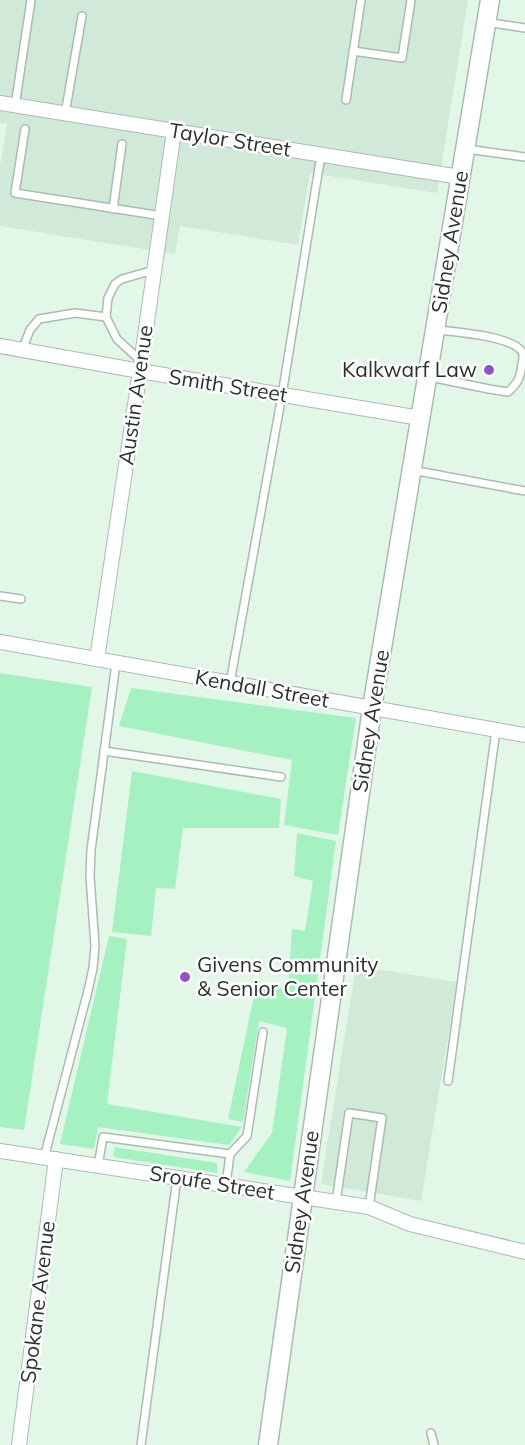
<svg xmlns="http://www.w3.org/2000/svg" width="525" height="1445" font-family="Mulish,sans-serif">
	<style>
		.built { fill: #d0e9d9 }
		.green { fill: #a6f1c2 }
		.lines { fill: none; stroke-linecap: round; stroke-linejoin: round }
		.service-casing { stroke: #aabcb0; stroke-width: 10 }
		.minor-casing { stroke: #aabcb0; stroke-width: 16 }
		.secondary-casing { stroke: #aabcb0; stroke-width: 21 }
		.service { stroke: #fff; stroke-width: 7 }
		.minor { stroke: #fff; stroke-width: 14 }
		.secondary { stroke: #fff; stroke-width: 18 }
		.poi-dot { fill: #9253c8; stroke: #fff; stroke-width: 2 }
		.labels { text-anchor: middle; stroke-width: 5; stroke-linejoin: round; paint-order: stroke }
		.street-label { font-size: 21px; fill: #2a322d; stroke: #fff }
		.poi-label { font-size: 21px; fill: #2a322d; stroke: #fff; text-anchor: end }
	</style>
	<rect width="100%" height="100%" fill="#e3f7e9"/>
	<!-- built -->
	<g class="built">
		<polygon points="0,0 468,0 437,193 310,173 298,245 180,226 175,254 0,226 0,166 7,124 0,123"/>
		<polygon points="356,966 457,982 421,1201 321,1184"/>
	</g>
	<!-- green -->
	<g class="green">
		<polygon points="0,673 92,687 24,1130 0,1127"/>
		<polygon points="131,688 356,718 338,835 284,825 292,760 119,726"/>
		<polygon points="132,771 281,799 279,828 183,828 175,889 156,888 151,936 112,932"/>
		<polygon points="297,833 336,841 290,1181 244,1172 272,1133 287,1028 259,1021 243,1122 228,1119 256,986 288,989 292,929 305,931 313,881 294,876"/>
		<polygon points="109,936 127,939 107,1104 242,1127 229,1145 98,1127 94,1149 60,1144"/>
		<polygon points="115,1147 217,1163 217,1173 113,1157"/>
	</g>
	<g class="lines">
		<defs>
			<g id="service">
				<polyline points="486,22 525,28"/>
				<polyline points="353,51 402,58 411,0"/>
				<polyline points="346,100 361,0"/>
				<polyline points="15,106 31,0"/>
				<polyline points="65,114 82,16"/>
				<polyline points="25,129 15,193 162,216"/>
				<polyline points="467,149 525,157"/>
				<polyline points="113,209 122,144"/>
				<polyline points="22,350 30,330 39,319 75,313 106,317"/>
				<polyline points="142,362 117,339 106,317 108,298 115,284 122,279 154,270"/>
				<path d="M 430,377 L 489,389 L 508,392 C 518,383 521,377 522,363 C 523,362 523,356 523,354 C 517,336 455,332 438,330"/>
				<polyline points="412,470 525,491"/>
				<polyline points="0,596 21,599"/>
				<polyline points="230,683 282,395 321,155"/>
				<polyline points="104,751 281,777"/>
				<polyline points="448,1081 496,730"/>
				<polyline points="44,1158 88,991 93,968 95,946 90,876 91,850 116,663"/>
				<polyline points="98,1166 103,1137 230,1154"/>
				<polyline points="226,1185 230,1154 247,1136 263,1032"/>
				<polyline points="336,1202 349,1113 382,1118 369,1207"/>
				<polyline points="431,1433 434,1445"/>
				<polyline points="141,1445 177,1178"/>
			</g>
			<g id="minor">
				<polyline points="0,103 460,177"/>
				<polyline points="0,346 140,371 420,418"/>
				<polyline points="0,642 525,735"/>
				<polyline points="97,659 140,371 174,131"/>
				<polyline points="0,1151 369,1207 410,1224 525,1252"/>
				<polyline points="19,1445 56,1159"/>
			</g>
			<polyline id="secondary" points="268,1445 372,708 490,0"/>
		</defs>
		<!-- service casing -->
		<use href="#service" class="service-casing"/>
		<!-- minor casing -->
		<use href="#minor" class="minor-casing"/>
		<!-- secondary casing -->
		<use href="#secondary" class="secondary-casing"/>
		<!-- service -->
		<use href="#service" class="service"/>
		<!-- minor -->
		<use href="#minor" class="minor"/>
		<!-- secondary -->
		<use href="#secondary" class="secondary"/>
	</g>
	<!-- markers -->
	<g class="poi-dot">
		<circle cx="489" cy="370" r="6"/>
		<circle cx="185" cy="977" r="6"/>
	</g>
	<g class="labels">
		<!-- street labels -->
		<g class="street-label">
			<text transform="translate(230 140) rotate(9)" y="7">Taylor Street</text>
			<text transform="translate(450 242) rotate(-81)" y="7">Sidney Avenue</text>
			<text transform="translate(228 386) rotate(9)" y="7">Smith Street</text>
			<text transform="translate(136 395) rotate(-82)" y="7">Austin Avenue</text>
			<text transform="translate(262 689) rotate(10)" y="7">Kendall Street</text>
			<text transform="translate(371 721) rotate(-81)" y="7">Sidney Avenue</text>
			<text transform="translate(212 1183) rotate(9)" y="7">Sroufe Street</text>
			<text transform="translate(302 1202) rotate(-82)" y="7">Sidney Avenue</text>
			<text transform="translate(38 1302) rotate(-83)" y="7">Spokane Avenue</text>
		</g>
		<!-- poi labels -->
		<g class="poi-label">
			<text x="477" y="377">Kalkwarf Law</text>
			<text x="197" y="972" text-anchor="start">Givens Community<tspan x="197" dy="24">&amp; Senior Center</tspan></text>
		</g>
	</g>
</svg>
